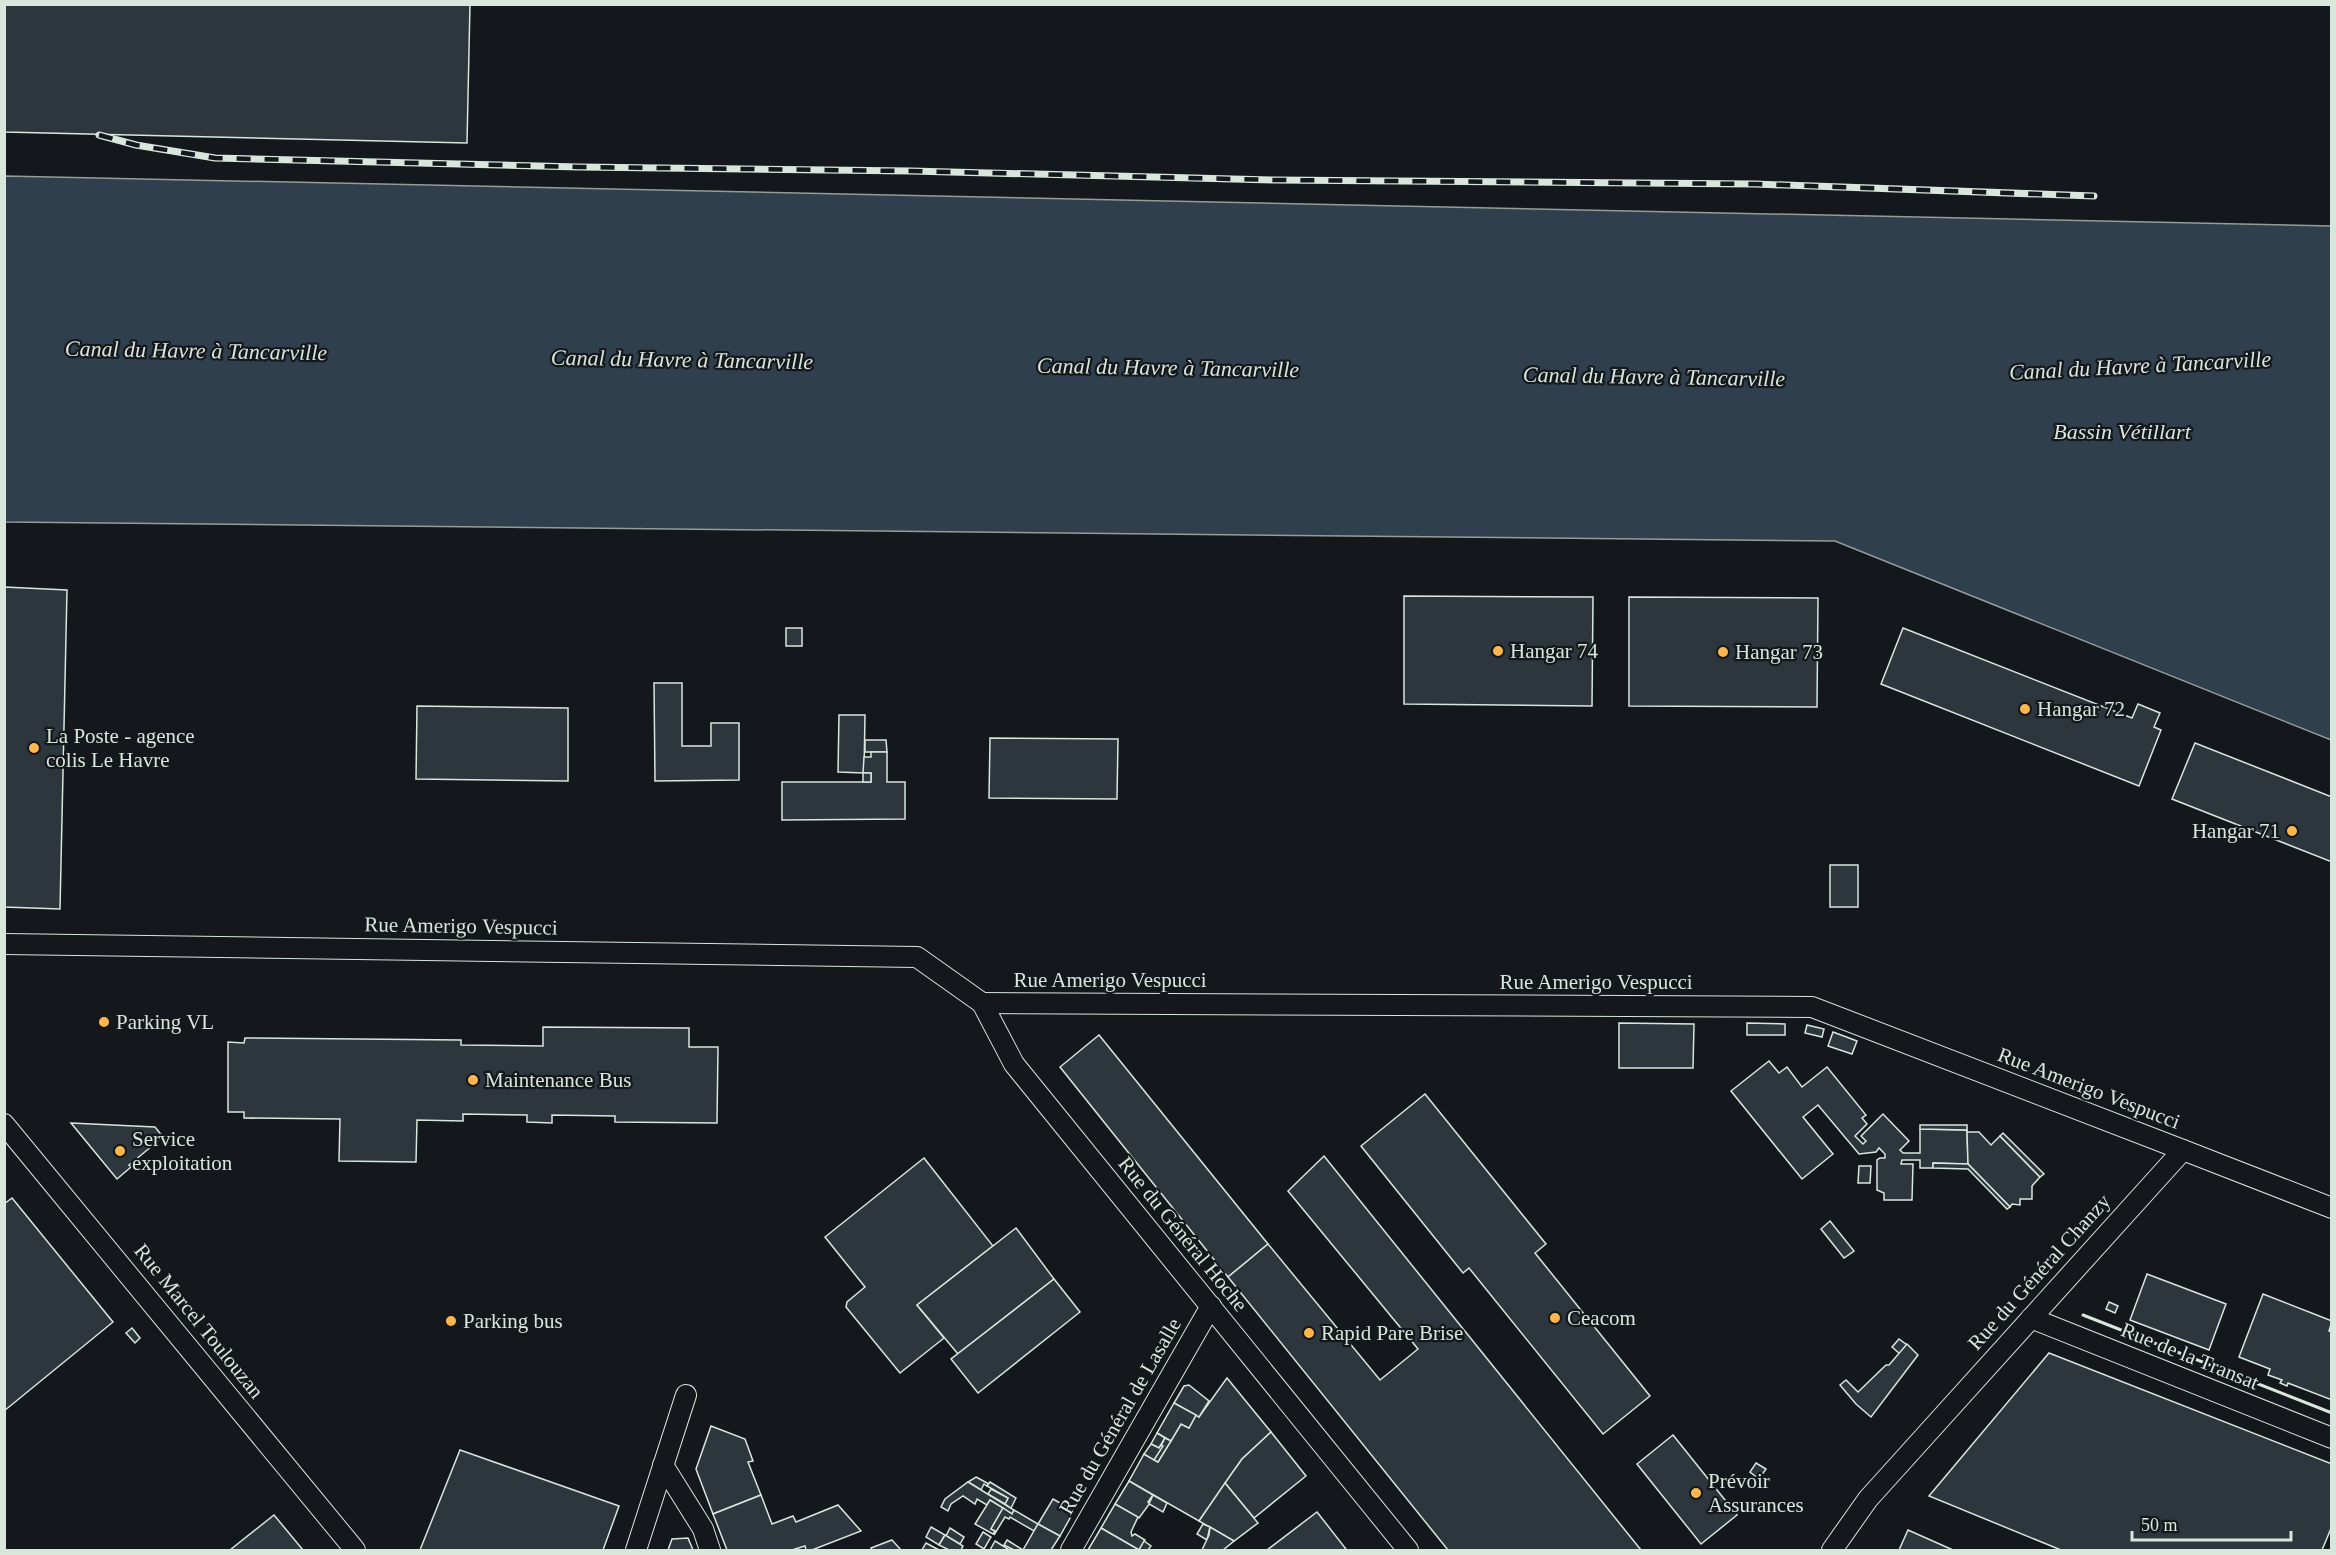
<svg xmlns="http://www.w3.org/2000/svg" width="2336" height="1555" font-family="Georgia,serif">
	<style>
		.water { fill: #2f3f4d; stroke: #939e99; stroke-width: 1.5 }
		.building { fill: #2c363c; stroke: #d8e6dc; stroke-width: 1.5 }
		.lines { fill: none; stroke-linecap: round; stroke-linejoin: round }
		.street-casing { stroke: #d8e6dc; stroke-width: 22 }
		.street { stroke: #14181c; stroke-width: 20 }
		.rail-casing { stroke: #d8e6dc; stroke-width: 7 }
		.rail { stroke: #14181c; stroke-width: 4.5; stroke-dasharray: 14; stroke-linecap: butt }
		.wall { stroke: #d8e6dc; stroke-width: 3 }
		.poi-dot { fill: #ffb74d; stroke: #14181c; stroke-width: 2 }
		.labels { text-anchor: middle; stroke-width: 4.5; stroke-linejoin: round; paint-order: stroke }
		.poi-label { font-size: 21px; fill: #d8e6dc; stroke: #14181c; text-anchor: start }
		.street-label { font-size: 21px; fill: #d8e6dc; stroke: #14181c }
		.water-label { font-size: 22px; font-style: italic; fill: #d8e6dc; stroke: #14181c }
	</style>
	<rect width="100%" height="100%" fill="#14181c"/>
	<!-- water -->
	<polygon class="water" points="5,176 2331,226 2331,740 1835,541 5,522"/>
	<!-- building -->
	<g class="building">
		<polygon points="4,4 470,4 467,143 4,132"/>
		<polygon points="4,587 67,590 60,909 4,907"/>
		<polygon points="1404,596 1593,597 1592,706 1404,704"/>
		<polygon points="1629,597 1818,598 1817,707 1629,706"/>
		<rect x="786" y="628" width="16" height="18"/>
		<polygon points="1903,628 2132,718 2138,704 2160,713 2154,727 2161,730 2139,786 1881,684"/>
		<polygon points="654,683 682,683 682,746 711,746 711,723 739,723 739,780 655,781"/>
		<polygon points="417,706 568,708 568,781 416,779"/>
		<polygon points="839,715 865,715 864,773 838,772"/>
		<polygon points="990,738 1118,739 1117,799 989,798"/>
		<polygon points="865,740 886,740 887,752 865,752"/>
		<polygon points="2195,743 2332,797 2332,862 2172,799"/>
		<polygon points="871,752 887,752 887,782 905,782 905,819 782,820 782,782 871,782 871,773 863,773 864,757 871,757"/>
		<rect x="863" y="773" width="8" height="9"/>
		<rect x="1830" y="865" width="28" height="42"/>
		<polygon points="1619,1023 1694,1024 1693,1068 1619,1068"/>
		<polygon points="1747,1023 1785,1024 1785,1035 1747,1035"/>
		<polygon points="1807,1025 1824,1029 1822,1037 1805,1033"/>
		<polygon points="543,1027 689,1028 689,1047 718,1047 717,1123 615,1122 615,1116 552,1115 552,1123 527,1122 527,1115 463,1114 463,1121 417,1120 416,1162 339,1161 340,1119 244,1118 244,1112 228,1112 228,1042 244,1043 245,1038 461,1040 461,1045 543,1046"/>
		<polygon points="1833,1032 1857,1041 1852,1054 1828,1046"/>
		<polygon points="1099,1035 1268,1244 1228,1277 1060,1067"/>
		<polygon points="1769,1061 1779,1073 1787,1067 1802,1087 1827,1067 1866,1115 1862,1118 1867,1124 1855,1136 1863,1144 1866,1141 1861,1136 1883,1114 1909,1141 1900,1150 1903,1153 1920,1153 1920,1129 1967,1130 1968,1164 1933,1163 1933,1168 1920,1168 1920,1160 1902,1160 1901,1164 1913,1164 1912,1200 1884,1200 1884,1193 1877,1190 1877,1160 1880,1158 1885,1158 1885,1154 1879,1148 1876,1152 1859,1154 1818,1105 1803,1117 1833,1154 1802,1179 1731,1091"/>
		<polygon points="1425,1094 1546,1244 1535,1253 1650,1396 1603,1434 1469,1268 1463,1273 1361,1146"/>
		<polygon points="71,1123 155,1127 163,1137 129,1165 131,1167 117,1179"/>
		<polygon points="1920,1125 1967,1125 1967,1130 1920,1129"/>
		<polygon points="1967,1132 1979,1132 1991,1145 2000,1136 2040,1177 2032,1186 2032,1199 2020,1199 2020,1205 2012,1204 2010,1207 1968,1164"/>
		<polygon points="2003,1133 2044,1174 2040,1177 2000,1136"/>
		<polygon points="1324,1156 1641,1550 1448,1550 1228,1277 1268,1244 1380,1380 1418,1349 1288,1191"/>
		<polygon points="924,1158 993,1246 917,1305 944,1338 900,1373 846,1307 847,1302 865,1287 825,1237"/>
		<polygon points="1933,1163 1968,1164 2010,1207 2007,1209 1968,1169 1933,1168"/>
		<polygon points="1859,1166 1871,1166 1870,1183 1858,1183"/>
		<polygon points="12,1198 113,1322 4,1411 4,1204"/>
		<polygon points="1830,1221 1854,1251 1844,1258 1821,1229"/>
		<polygon points="1016,1228 1054,1279 958,1354 917,1305"/>
		<polygon points="2147,1274 2226,1304 2209,1350 2130,1320"/>
		<polygon points="1054,1279 1080,1312 978,1393 951,1359"/>
		<polygon points="2263,1294 2332,1321 2329,1331 2332,1332 2332,1400 2288,1383 2287,1386 2280,1383 2282,1380 2268,1375 2270,1369 2239,1357"/>
		<polygon points="2109,1302 2118,1306 2115,1313 2106,1309"/>
		<polygon points="132,1328 140,1338 135,1343 126,1333"/>
		<polygon points="1899,1339 1907,1345 1900,1354 1892,1347"/>
		<polygon points="1907,1344 1918,1355 1871,1417 1856,1404 1840,1385 1846,1380 1858,1392 1886,1365 1889,1365"/>
		<polygon points="2049,1353 2332,1464 2332,1526 2322,1550 2061,1550 1929,1496"/>
		<polygon points="1227,1378 1271,1432 1242,1459 1199,1521 1129,1481 1144,1454 1158,1462 1181,1424 1189,1428 1196,1415 1199,1417"/>
		<polygon points="1189,1385 1209,1401 1199,1417 1174,1403 1184,1386"/>
		<polygon points="1174,1403 1196,1415 1189,1428 1181,1424 1171,1441 1157,1433"/>
		<polygon points="711,1426 745,1439 753,1461 748,1462 761,1495 713,1514 696,1469"/>
		<polygon points="1271,1432 1306,1476 1254,1518 1225,1483 1242,1459"/>
		<polygon points="1157,1433 1165,1438 1159,1448 1151,1444"/>
		<polygon points="1673,1435 1737,1515 1701,1544 1637,1464"/>
		<polygon points="1165,1438 1171,1441 1158,1462 1154,1460"/>
		<polygon points="1151,1444 1159,1448 1161,1445 1163,1446 1154,1460 1144,1454"/>
		<polygon points="460,1450 619,1506 603,1550 420,1550"/>
		<polygon points="1756,1463 1766,1469 1759,1479 1750,1472"/>
		<polygon points="976,1477 989,1484 987,1486 984,1484 981,1490 968,1482"/>
		<polygon points="1129,1481 1153,1495 1148,1502 1150,1503 1139,1518 1115,1504"/>
		<polygon points="968,1482 1014,1510 1012,1514 990,1500 987,1505 977,1499 975,1504 963,1496 951,1504 948,1511 941,1507 945,1499"/>
		<polygon points="990,1482 1016,1498 1011,1508 1005,1504 1008,1498 987,1486"/>
		<polygon points="1225,1483 1258,1523 1234,1541 1199,1521"/>
		<polygon points="991,1489 1008,1498 1005,1504 988,1494"/>
		<polygon points="761,1495 772,1524 793,1516 796,1522 838,1505 861,1531 812,1550 806,1550 805,1546 792,1550 727,1550 713,1514"/>
		<polygon points="1153,1495 1167,1503 1163,1512 1149,1504"/>
		<polygon points="1053,1499 1074,1511 1060,1536 1038,1524"/>
		<polygon points="990,1500 1003,1508 991,1529 995,1531 993,1534 975,1524"/>
		<polygon points="1115,1504 1138,1517 1131,1532 1132,1536 1135,1534 1145,1540 1139,1550 1101,1528"/>
		<polygon points="1003,1508 1012,1514 1014,1510 1038,1524 1034,1531 1010,1517 1009,1519 1005,1517 994,1535 995,1531 991,1529"/>
		<polygon points="1317,1512 1346,1549 1343,1550 1267,1550"/>
		<polygon points="274,1515 303,1550 230,1550"/>
		<polygon points="1038,1524 1060,1536 1051,1550 1023,1550"/>
		<polygon points="1203,1524 1210,1527 1207,1540 1197,1534"/>
		<polygon points="931,1527 945,1535 939,1545 926,1537"/>
		<polygon points="1210,1527 1234,1541 1223,1550 1202,1550 1209,1535"/>
		<polygon points="950,1528 964,1537 960,1544 946,1536"/>
		<polygon points="1101,1528 1139,1550 1140,1550 1088,1550"/>
		<polygon points="1908,1530 1953,1550 1899,1550"/>
		<polygon points="983,1532 991,1537 984,1549 976,1544"/>
		<polygon points="945,1535 963,1546 961,1550 949,1550 939,1545"/>
		<polygon points="688,1538 693,1550 668,1550 672,1539"/>
		<polygon points="892,1540 901,1550 872,1550 871,1548"/>
		<polygon points="1007,1540 1023,1550 1014,1550 1004,1545"/>
		<polygon points="995,1541 1008,1549 1007,1550 990,1550"/>
		<polygon points="1144,1541 1151,1546 1148,1550 1139,1550"/>
		<polygon points="926,1543 939,1550 922,1550"/>
	</g>
	<g class="lines">
		<defs>
			<g id="street">
				<polyline points="4,944 917,957 982,1003 1014,1064 1408,1550"/>
				<polyline points="982,1003 1812,1007 2183,1150"/>
				<polyline points="4,1124 355,1550"/>
				<polyline points="2031,1318 2332,1438"/>
				<polyline points="663,1465 703,1529 710,1550"/>
				<polyline points="636,1550 686,1395"/>
				<polyline points="1071,1550 1211,1306"/>
				<polyline points="1832,1550 1868,1499 2183,1150 2332,1208"/>
			</g>
		</defs>
		<!-- street casing -->
		<use href="#street" class="street-casing"/>
		<!-- street -->
		<use href="#street" class="street"/>
		<defs>
			<polyline id="rail" points="99,135 136,145 215,158 579,167 911,171 1274,180 1755,184 2094,196"/>
		</defs>
		<!-- rail casing -->
		<use href="#rail" class="rail-casing"/>
		<!-- rail -->
		<use href="#rail" class="rail"/>
		<!-- wall -->
		<polyline class="wall" points="2083,1315 2332,1413"/>
	</g>
	<!-- markers -->
	<g class="poi-dot">
		<circle cx="1498" cy="651" r="6"/>
		<circle cx="1723" cy="652" r="6"/>
		<circle cx="2025" cy="709" r="6"/>
		<circle cx="34" cy="748" r="6"/>
		<circle cx="2292" cy="831" r="6"/>
		<circle cx="104" cy="1022" r="6"/>
		<circle cx="473" cy="1080" r="6"/>
		<circle cx="120" cy="1151" r="6"/>
		<circle cx="1555" cy="1318" r="6"/>
		<circle cx="451" cy="1321" r="6"/>
		<circle cx="1309" cy="1333" r="6"/>
		<circle cx="1696" cy="1493" r="6"/>
	</g>
	<g class="labels">
		<!-- poi labels -->
		<g class="poi-label">
			<text x="1510" y="658">Hangar 74</text>
			<text x="1735" y="659">Hangar 73</text>
			<text x="2037" y="716">Hangar 72</text>
			<text x="46" y="743">La Poste - agence<tspan x="46" dy="24">colis Le Havre</tspan></text>
			<text x="2280" y="838" text-anchor="end">Hangar 71</text>
			<text x="116" y="1029">Parking VL</text>
			<text x="485" y="1087">Maintenance Bus</text>
			<text x="132" y="1146">Service<tspan x="132" dy="24">exploitation</tspan></text>
			<text x="1567" y="1325">Ceacom</text>
			<text x="463" y="1328">Parking bus</text>
			<text x="1321" y="1340">Rapid Pare Brise</text>
			<text x="1708" y="1488">Prévoir<tspan x="1708" dy="24">Assurances</tspan></text>
		</g>
		<!-- street labels -->
		<g class="street-label">
			<text transform="translate(461 926) rotate(1)" y="7">Rue Amerigo Vespucci</text>
			<text x="1110" y="987">Rue Amerigo Vespucci</text>
			<text x="1596" y="989">Rue Amerigo Vespucci</text>
			<text transform="translate(2089 1088) rotate(21)" y="7">Rue Amerigo Vespucci</text>
			<text transform="translate(1183 1234) rotate(51)" y="7">Rue du Général Hoche</text>
			<text transform="translate(2039 1272) rotate(-48)" y="7">Rue du Général Chanzy</text>
			<text transform="translate(199 1321) rotate(51)" y="7">Rue Marcel Toulouzan</text>
			<text transform="translate(2190 1356) rotate(22)" y="7">Rue de la Transat</text>
			<text transform="translate(1120 1416) rotate(-60)" y="7">Rue du Général de Lasalle</text>
		</g>
		<!-- water labels -->
		<g class="water-label">
			<text transform="translate(196 350) rotate(1)" y="8">Canal du Havre à Tancarville</text>
			<text transform="translate(682 359) rotate(1)" y="8">Canal du Havre à Tancarville</text>
			<text transform="translate(2140 365) rotate(-3)" y="8">Canal du Havre à Tancarville</text>
			<text transform="translate(1168 367) rotate(1)" y="8">Canal du Havre à Tancarville</text>
			<text transform="translate(1654 376) rotate(1)" y="8">Canal du Havre à Tancarville</text>
			<text x="2122" y="439">Bassin Vétillart</text>
		</g>
	</g>
	<!-- border -->
	<rect width="2336" height="1555" fill="none" stroke="#d8e6dc" stroke-width="12"/>
	<!-- scale -->
	<path d="M2132 1531v9h159v-9" fill="none" stroke="#d8e6dc" stroke-width="3"/>
	<text x="2141" y="1531" font-size="18" fill="#d8e6dc" stroke="#14181c" stroke-width="4.5" paint-order="stroke">50 m</text>
</svg>
